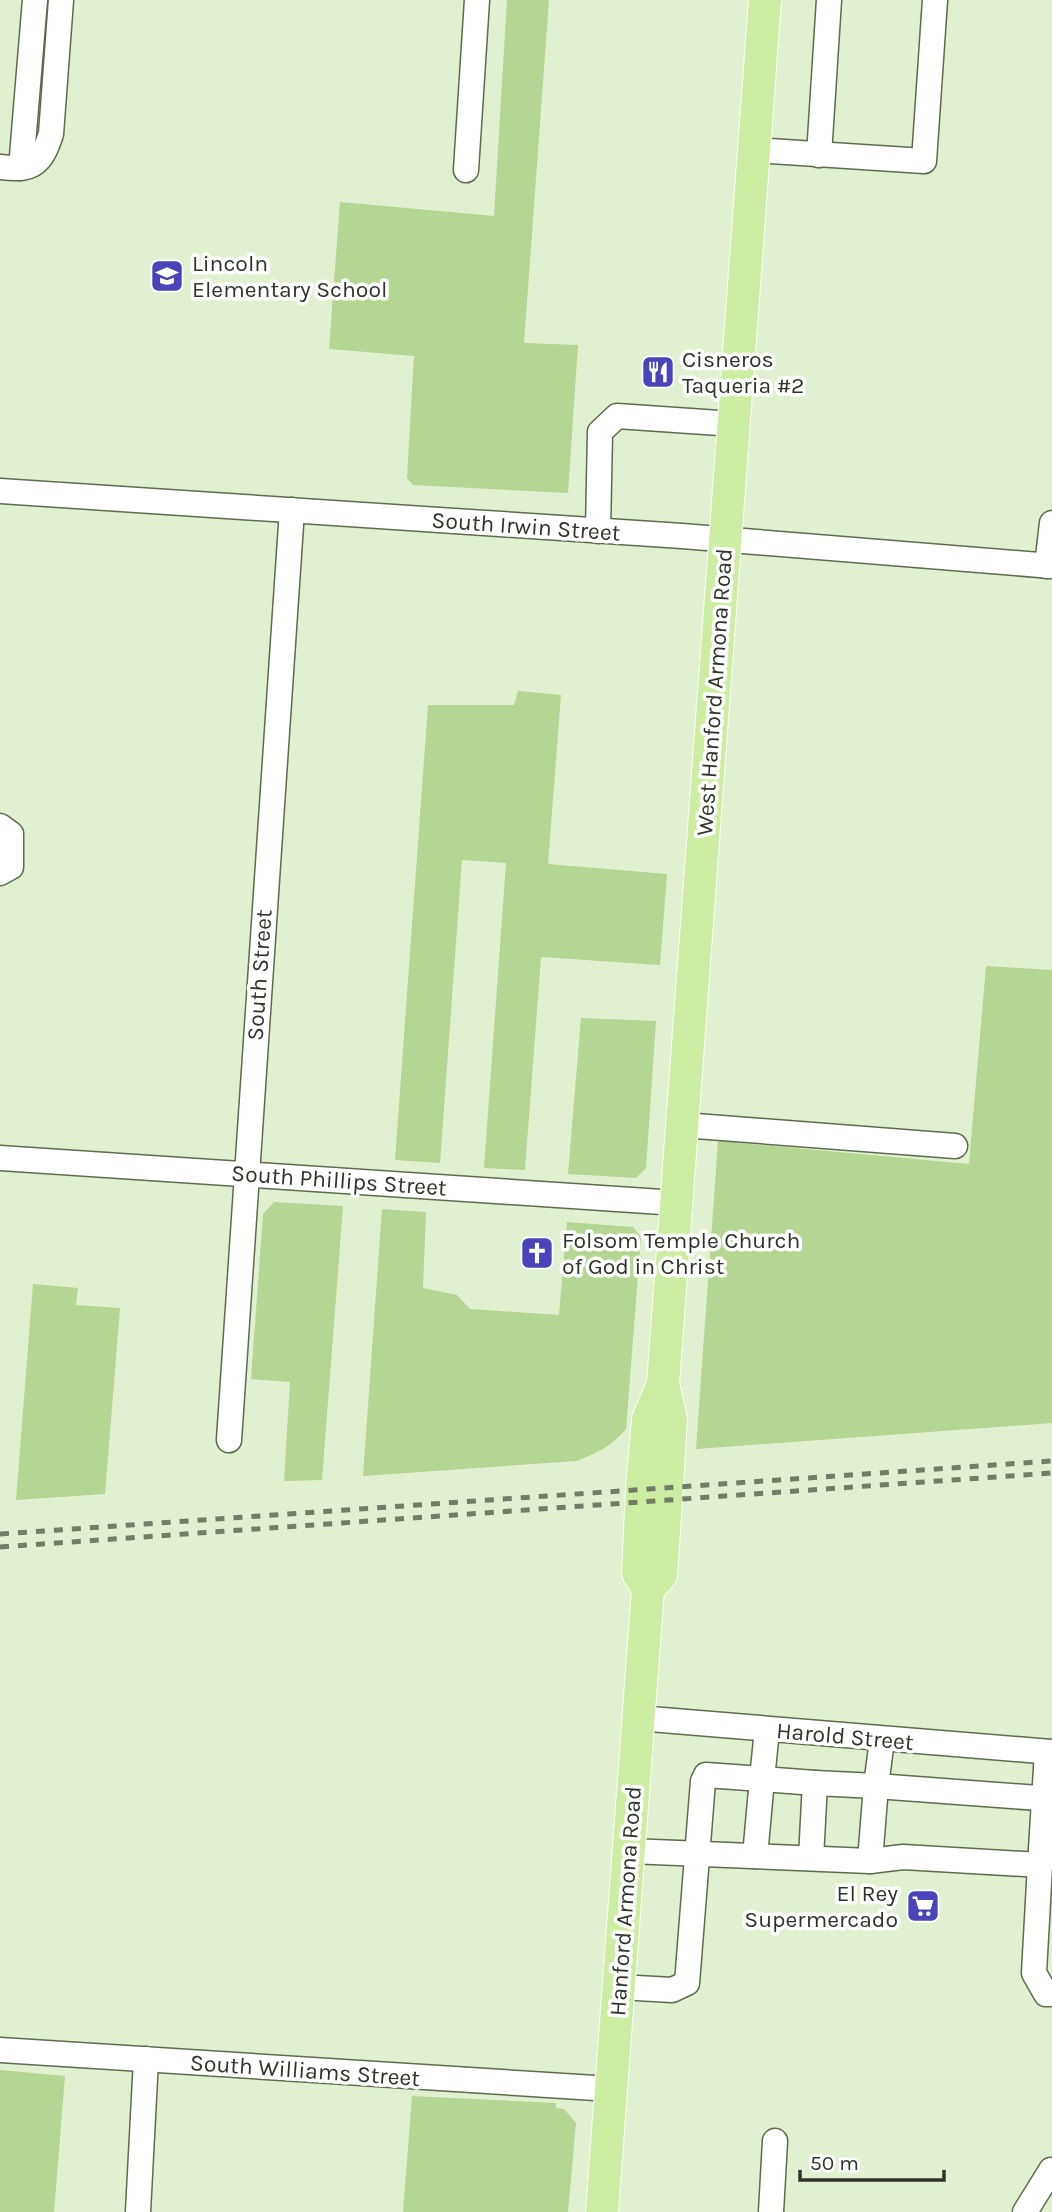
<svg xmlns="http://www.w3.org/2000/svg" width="1052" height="2212" font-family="Karla,sans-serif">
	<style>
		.green { fill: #b5d592 }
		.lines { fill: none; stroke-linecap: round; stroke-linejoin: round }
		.minor-casing { stroke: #5d6b4f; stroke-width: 27 }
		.major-casing { stroke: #fff; stroke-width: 34 }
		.minor { stroke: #fff; stroke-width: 24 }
		.major { stroke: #cdeda3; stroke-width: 32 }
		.rail { stroke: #727c68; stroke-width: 5; stroke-dasharray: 9 9; stroke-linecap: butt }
		.labels { text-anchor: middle; stroke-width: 7; stroke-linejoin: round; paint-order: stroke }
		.poi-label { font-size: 23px; fill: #2e3428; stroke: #fff; text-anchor: start }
		.street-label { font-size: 23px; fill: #2e3428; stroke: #fff }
	</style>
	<rect width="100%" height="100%" fill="#e0f0d0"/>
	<!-- green -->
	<g class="green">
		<polygon points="507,0 549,0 524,343 578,345 568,493 413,485 407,478 414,356 329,349 340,202 494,216"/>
		<polygon points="518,691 561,695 548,864 667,874 660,965 541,957 525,1170 484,1168 506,863 462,860 440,1163 395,1160 428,705 514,705"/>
		<polygon points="986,966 1052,970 1052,1423 696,1449 718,1141 969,1164"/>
		<polygon points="581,1018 656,1021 646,1168 636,1178 568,1174"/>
		<polygon points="274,1202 343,1206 322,1480 284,1481 290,1382 251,1379 263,1214"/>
		<path d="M 382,1209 L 426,1212 L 423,1288 L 457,1295 L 470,1309 L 559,1315 L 567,1222 L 633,1227 L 641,1237 L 626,1429 C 611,1446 598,1453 576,1461 L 363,1476 Z"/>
		<polygon points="33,1284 78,1288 76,1305 120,1308 105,1494 16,1500"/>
		<polygon points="0,2070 65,2076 54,2212 0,2212"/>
		<polygon points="412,2096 556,2103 556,2108 564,2109 576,2123 568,2212 403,2212"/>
	</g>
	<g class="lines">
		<defs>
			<g id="minor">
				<polyline points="754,150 924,161 935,0"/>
				<polyline points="819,155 829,0"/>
				<path d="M 0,167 C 32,171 41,165 51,134 L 61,0"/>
				<polyline points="21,168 35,0"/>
				<polyline points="466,170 477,0"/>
				<polyline points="0,491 682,536 1052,566"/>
				<polyline points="598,531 600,432 617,416 734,424"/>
				<polyline points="1047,566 1052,523"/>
				<polyline points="0,826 11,834 11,867 0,873"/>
				<polyline points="683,1125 955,1146"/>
				<polyline points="0,1158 677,1203"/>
				<polyline points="229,1440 292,510"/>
				<polyline points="638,1718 1052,1752"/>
				<polyline points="629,1851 870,1861 903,1857 1040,1865 1047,1752"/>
				<polyline points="755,1856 762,1779 815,1783"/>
				<polyline points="811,1858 815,1783 876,1786 882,1740"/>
				<polyline points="870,1861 876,1786 1052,1799"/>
				<polyline points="1040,1865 1034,1973 1046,1994 1052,1994"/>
				<polyline points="619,1987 672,1990 687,1983 703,1781 706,1775 762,1779 767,1730"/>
				<polyline points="0,2050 611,2089"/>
				<polyline points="138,2212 146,2059"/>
				<polyline points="771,2212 775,2141"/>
				<polyline points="1025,2212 1051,2170"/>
			</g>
			<g id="major">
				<polyline points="648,1589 661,1575 667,1487 671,1419 663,1384 765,0"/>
				<polyline points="602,2212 648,1589 638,1573 642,1488 648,1419 663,1384"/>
			</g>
		</defs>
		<!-- minor casing -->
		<use href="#minor" class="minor-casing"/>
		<!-- major casing -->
		<use href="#major" class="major-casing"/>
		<!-- minor -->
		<use href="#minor" class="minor"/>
		<!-- major -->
		<use href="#major" class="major"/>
		<!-- rail -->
		<g class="rail">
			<polyline points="0,1534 1052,1461"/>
			<polyline points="0,1547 1052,1473"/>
		</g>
	</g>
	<!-- icons -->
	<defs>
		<symbol id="school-square" viewBox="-11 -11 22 22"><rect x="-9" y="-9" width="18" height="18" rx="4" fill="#4a44ba" stroke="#fff"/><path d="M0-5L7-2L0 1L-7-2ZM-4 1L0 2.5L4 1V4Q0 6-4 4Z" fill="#fff"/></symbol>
		<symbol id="restaurant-square" viewBox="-11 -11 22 22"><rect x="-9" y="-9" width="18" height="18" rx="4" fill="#4a44ba" stroke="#fff"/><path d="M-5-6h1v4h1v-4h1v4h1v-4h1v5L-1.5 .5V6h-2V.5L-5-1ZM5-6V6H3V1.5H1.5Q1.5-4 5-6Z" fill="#fff"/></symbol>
		<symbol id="church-square" viewBox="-11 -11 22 22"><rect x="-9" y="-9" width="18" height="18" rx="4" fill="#4a44ba" stroke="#fff"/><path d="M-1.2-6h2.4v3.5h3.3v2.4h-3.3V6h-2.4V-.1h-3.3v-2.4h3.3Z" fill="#fff"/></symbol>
		<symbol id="supermarket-square" viewBox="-11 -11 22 22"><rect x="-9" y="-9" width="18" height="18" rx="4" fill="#4a44ba" stroke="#fff"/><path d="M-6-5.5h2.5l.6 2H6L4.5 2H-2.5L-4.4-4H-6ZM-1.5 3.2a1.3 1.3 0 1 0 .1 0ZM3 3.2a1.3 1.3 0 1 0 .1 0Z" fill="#fff"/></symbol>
	</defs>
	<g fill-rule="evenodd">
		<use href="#school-square" x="148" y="257" width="38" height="38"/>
		<use href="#restaurant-square" x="639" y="353" width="38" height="38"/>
		<use href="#church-square" x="518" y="1234" width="38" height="38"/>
		<use href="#supermarket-square" x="904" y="1887" width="38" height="38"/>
	</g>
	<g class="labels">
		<!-- poi labels -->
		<g class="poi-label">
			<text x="192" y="271">Lincoln<tspan x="192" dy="26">Elementary School</tspan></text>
			<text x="682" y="367">Cisneros<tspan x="682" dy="26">Taqueria #2</tspan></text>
			<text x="562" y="1248">Folsom Temple Church<tspan x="562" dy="26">of God in Christ</tspan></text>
			<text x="898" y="1901" text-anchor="end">El Rey<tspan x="898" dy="26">Supermercado</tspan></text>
		</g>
		<!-- street labels -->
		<g class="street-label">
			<text transform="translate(526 526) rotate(4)" y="8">South Irwin Street</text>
			<text transform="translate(714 692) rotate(-86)" y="8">West Hanford Armona Road</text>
			<text transform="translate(259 975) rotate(-86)" y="8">South Street</text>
			<text transform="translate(339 1180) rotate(4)" y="8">South Phillips Street</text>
			<text transform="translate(845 1736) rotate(5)" y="8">Harold Street</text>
			<text transform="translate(625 1901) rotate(-86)" y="8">Hanford Armona Road</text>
			<text transform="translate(305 2070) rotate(4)" y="8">South Williams Street</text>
		</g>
	</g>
	<!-- scale -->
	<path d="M800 2170v10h144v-10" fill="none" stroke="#2e3428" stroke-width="3.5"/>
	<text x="810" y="2170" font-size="21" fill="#2e3428" stroke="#ffffff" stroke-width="5" paint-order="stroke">50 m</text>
</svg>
